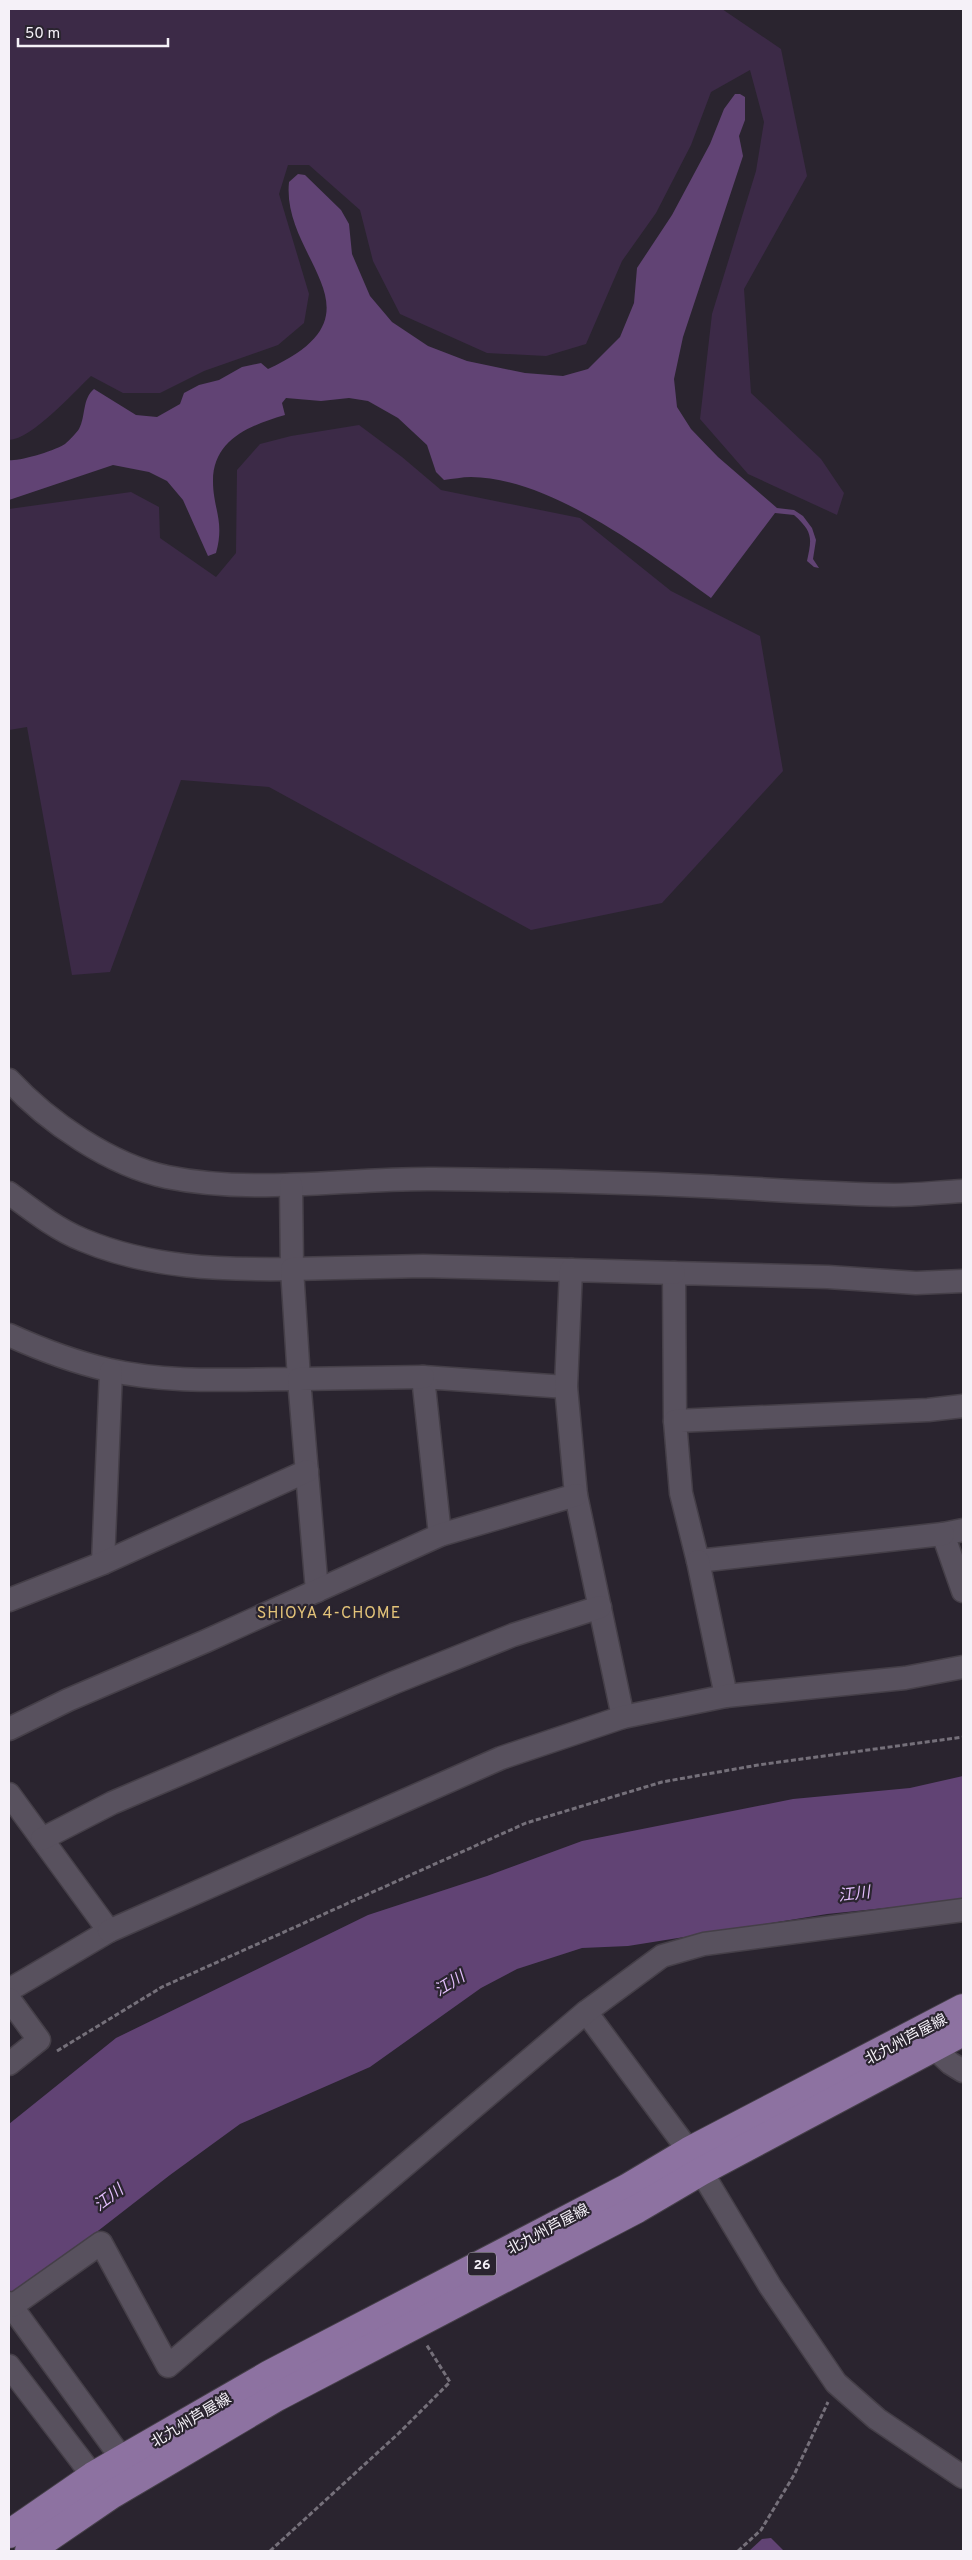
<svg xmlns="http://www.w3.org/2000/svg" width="972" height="2560" font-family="Overpass,'Noto Sans JP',sans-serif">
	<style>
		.green { fill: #3c2a47 }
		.water { fill: #614374 }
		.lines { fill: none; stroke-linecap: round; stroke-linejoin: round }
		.minor-casing { stroke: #453f48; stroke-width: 25 }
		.major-casing { stroke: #453f48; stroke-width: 30 }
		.path { stroke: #75707a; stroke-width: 3; stroke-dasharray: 5 2.5; stroke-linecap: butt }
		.minor { stroke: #58515e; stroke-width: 22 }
		.major { stroke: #8d72a1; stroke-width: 28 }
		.labels { text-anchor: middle; stroke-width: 4.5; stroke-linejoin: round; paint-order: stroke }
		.shield { fill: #2a242f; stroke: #b8b4bc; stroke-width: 1 }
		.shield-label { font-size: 14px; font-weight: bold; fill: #f5f1f8 }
		.street-label { font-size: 15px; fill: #f5f1f8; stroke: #2a242f }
		.neighbourhood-label { font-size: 16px; letter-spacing: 1px; fill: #e3c379; stroke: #2a242f }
		.water-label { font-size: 16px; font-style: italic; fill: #e2befb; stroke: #2a242f }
	</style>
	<rect width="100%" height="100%" fill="#2a242f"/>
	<!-- green -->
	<g class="green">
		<path d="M 9,9 L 722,9 L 781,49 L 807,176 L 744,289 L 751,393 L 821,459 L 844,493 L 837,515 L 748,474 L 700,419 L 712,314 L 756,171 L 764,122 L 750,70 L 711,92 L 691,145 L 656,213 L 622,261 L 586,344 L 546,356 L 487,353 L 400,314 L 373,261 L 360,210 L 309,165 L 288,165 L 279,194 L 309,294 L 304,323 L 278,345 L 204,371 L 160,393 L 123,393 L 91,376 C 73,393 32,439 9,440 Z"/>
		<polygon points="359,425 402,457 441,490 580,518 671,591 760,636 783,771 662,903 531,930 269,787 181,780 110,972 72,975 27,727 9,730 9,509 131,492 159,507 160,538 216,577 236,553 237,470 260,444 291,436"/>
	</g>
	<!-- water -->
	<g class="water">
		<path d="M 735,94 L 740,94 L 745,97 L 745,120 L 739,136 L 743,156 L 683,337 L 674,379 L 677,407 L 691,429 L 718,457 L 777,508 L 794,510 L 803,516 L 812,528 L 816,540 L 813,559 L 819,568 L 814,567 L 807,561 C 812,538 813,532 794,515 L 775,513 L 711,598 C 648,552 551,478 471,477 C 462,477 453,479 444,480 L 436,472 L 427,445 L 398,418 L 368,401 L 349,398 L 321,401 L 286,398 L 282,403 L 285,415 C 251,425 213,439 213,481 C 213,509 225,521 216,553 L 208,556 L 183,500 L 167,481 L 149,472 L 113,465 L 9,500 L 9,460 C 18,462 57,450 65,444 C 70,440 76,433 79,429 C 86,416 82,399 94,389 L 136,415 L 157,417 L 180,404 L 184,393 L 199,385 L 219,380 L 242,367 L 261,363 L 268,369 C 391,313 281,260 289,182 L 298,174 L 305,175 L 341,210 L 349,224 L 352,254 L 370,296 L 392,322 L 428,346 L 467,361 L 525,373 L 563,376 L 588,369 L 620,337 L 634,303 L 637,268 L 672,215 L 710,144 L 724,109 Z"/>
		<polygon points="963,1776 963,1900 827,1914 628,1946 582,1948 517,1969 481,1988 370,2067 240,2124 170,2175 9,2300 9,2124 116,2038 368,1915 487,1876 582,1841 793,1799 910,1788"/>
		<polygon points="771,2538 784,2551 749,2551 762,2539"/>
	</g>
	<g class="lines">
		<defs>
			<g id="minor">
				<path d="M 9,1080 C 48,1122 110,1165 167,1177 C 255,1195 345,1178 434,1179 C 523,1180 612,1182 701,1186 C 765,1189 830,1194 894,1195 C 917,1195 940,1192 963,1191"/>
				<path d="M 9,1193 C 32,1210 56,1229 83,1240 C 150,1268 220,1270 292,1269 L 291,1185"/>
				<path d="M 9,1335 C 42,1350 74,1362 109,1370 C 170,1384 237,1379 299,1379 L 292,1269 L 423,1266 L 571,1270"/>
				<polyline points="675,1421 674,1273 828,1277 916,1283 963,1281"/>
				<polyline points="963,1530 943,1534 963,1591"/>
				<polyline points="943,1534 698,1561 681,1493 675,1421 928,1410 963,1406"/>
				<polyline points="440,1535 423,1377 566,1387"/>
				<polyline points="698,1561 726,1696"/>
				<polyline points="103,1563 111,1371"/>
				<polyline points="317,1591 299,1379 423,1377"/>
				<polyline points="9,1600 103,1563 307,1471"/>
				<polyline points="623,1717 576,1495 566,1387 571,1270 674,1273"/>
				<polyline points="9,1729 68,1700 206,1641 440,1535 576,1495"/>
				<polyline points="9,1794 109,1931 9,1990"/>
				<polyline points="42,1839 112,1803 393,1683 513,1635 600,1607"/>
				<polyline points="109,1931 501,1758 623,1717 726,1696 905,1678 963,1667"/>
				<polyline points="9,1999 39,2040 9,2064"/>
				<polyline points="586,2012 689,2151 770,2286 836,2383 877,2419 963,2477"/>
				<polyline points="934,2048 950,2063 963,2071"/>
				<polyline points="9,2303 123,2460"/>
				<polyline points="12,2306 101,2243 168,2366 586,2012 662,1956 704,1944 963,1910"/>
				<polyline points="9,2366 93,2476"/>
			</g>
			<g id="major">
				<polyline points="9,2534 93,2476 270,2374 627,2188 689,2151 963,2008"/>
				<polyline points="29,2551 111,2495 277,2397 637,2209 700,2172 963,2032"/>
			</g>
		</defs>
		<!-- minor casing -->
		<use href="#minor" class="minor-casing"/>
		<!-- major casing -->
		<use href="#major" class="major-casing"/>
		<!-- path -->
		<g class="path">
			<polyline points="57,2051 162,1987 526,1823 662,1782 758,1765 963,1737"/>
			<polyline points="270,2551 399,2433 450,2382 426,2344"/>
			<polyline points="738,2551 761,2530 794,2475 828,2402"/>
		</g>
		<!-- minor -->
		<use href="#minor" class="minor"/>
		<!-- major -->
		<use href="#major" class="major"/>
	</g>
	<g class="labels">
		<!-- shield labels -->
		<rect class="shield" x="468" y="2252.5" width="28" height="23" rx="4"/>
		<g class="shield-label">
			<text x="482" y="2269">26</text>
		</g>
		<!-- street labels -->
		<g class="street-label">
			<text transform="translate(906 2039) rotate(-28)" y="5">北九州芦屋線</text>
			<text transform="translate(548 2229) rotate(-28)" y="5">北九州芦屋線</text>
			<text transform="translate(191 2420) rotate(-31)" y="5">北九州芦屋線</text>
		</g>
		<!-- neighbourhood labels -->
		<g class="neighbourhood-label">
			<text x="329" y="1618">SHIOYA 4-CHOME</text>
		</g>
		<!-- water labels -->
		<g class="water-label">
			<text transform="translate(854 1893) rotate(-7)" y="6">江川</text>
			<text transform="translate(449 1983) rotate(-32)" y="6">江川</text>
			<text transform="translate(108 2197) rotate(-37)" y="6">江川</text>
		</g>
	</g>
	<!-- border -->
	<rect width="972" height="2560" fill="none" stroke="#f5f1f8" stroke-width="20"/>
	<!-- scale -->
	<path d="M18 38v8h150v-8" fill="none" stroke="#f5f1f8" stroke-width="2.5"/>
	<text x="25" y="38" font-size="15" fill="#f5f1f8" stroke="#2a242f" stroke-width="4" paint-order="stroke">50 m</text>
</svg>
